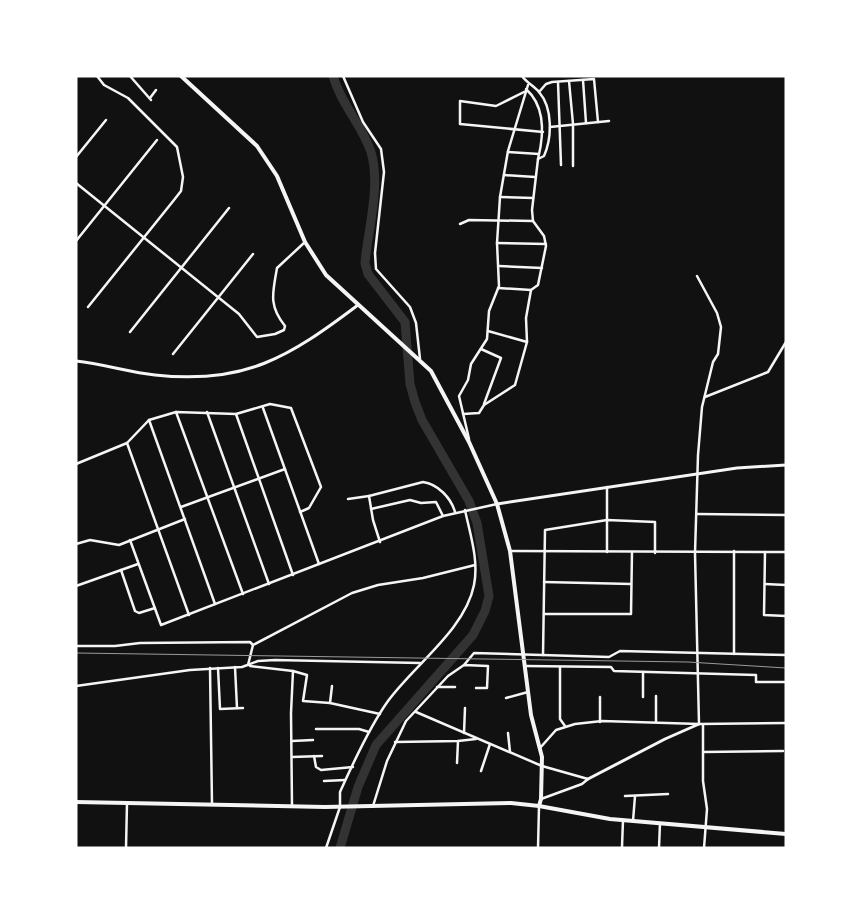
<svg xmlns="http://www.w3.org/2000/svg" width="862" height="924" font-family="'IBM Plex Sans',sans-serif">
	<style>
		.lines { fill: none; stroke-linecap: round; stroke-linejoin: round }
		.river { stroke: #333; stroke-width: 9 }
		.minor { stroke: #f5f5f5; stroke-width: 2.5 }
		.tertiary { stroke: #f5f5f5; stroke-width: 3 }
		.secondary { stroke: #f5f5f5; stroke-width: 4 }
		.rail { stroke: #9a9a9a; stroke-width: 1 }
	</style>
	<rect width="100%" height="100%" fill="#111"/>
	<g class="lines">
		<!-- river -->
		<path class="river" d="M 333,76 C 341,104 362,125 371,152 C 381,187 368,228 365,263 L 368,274 L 405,322 L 410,384 L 415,402 L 422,420 L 469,501 L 477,523 L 489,596 L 485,611 L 473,635 L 376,745 L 358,787 L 340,848"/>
		<!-- minor -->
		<g class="minor">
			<polyline points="130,76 151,100"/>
			<polyline points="343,76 363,122 381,149 384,172 375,253 376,269 410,307 416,323 420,359"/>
			<path d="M 522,76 C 527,83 534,86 539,92 C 553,108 552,138 544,156 L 538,159 L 532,210 L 533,221 L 544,236 L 546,246 L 538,285 L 531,290 L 526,318 L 527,342"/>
			<polyline points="583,80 586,123"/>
			<polyline points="569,81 573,124 573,166"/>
			<polyline points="558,82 561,165"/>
			<path d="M 526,89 C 546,107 544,135 538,159"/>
			<polyline points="526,91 496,106 460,101 460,124 543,132"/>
			<polyline points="539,92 546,84 552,82 594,79 598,122"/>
			<polyline points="150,98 156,90"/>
			<polyline points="550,127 609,121"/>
			<polyline points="508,152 539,154"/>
			<polyline points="76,157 106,120"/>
			<polyline points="504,175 535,177"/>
			<path d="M 76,183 L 239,314 L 257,337 L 275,334 L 284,330 L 285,326 C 268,305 273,292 277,268 L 305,242"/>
			<polyline points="500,197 533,198"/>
			<polyline points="460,224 469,220 533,221"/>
			<polyline points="76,241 157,140"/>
			<polyline points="497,243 546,244"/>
			<polyline points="499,266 542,268"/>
			<polyline points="697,276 717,313 721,327 718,354 713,362 702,407 698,455 695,553 699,724"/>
			<polyline points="498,288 531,290"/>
			<polyline points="88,307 174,200 181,191 183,177 177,147 128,98 104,85 97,76"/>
			<polyline points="130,332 229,208"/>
			<polyline points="481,349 501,358 484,404"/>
			<polyline points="173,354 253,254"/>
			<polyline points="705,397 768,372 786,342"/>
			<polyline points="263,408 319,564"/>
			<polyline points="176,412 243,594"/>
			<polyline points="207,412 269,584"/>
			<polyline points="236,414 293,575"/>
			<polyline points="463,414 479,413 484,405 515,385 527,342 488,331"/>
			<polyline points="149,420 215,604"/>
			<polyline points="469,439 459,396 468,380 471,364 487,339 489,311 499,286 497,243 500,197 508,151 528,85"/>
			<polyline points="127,443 189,615"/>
			<polyline points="76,464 127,443 149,420 176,412 236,414 270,404 291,408 321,487 309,508 300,512"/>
			<polyline points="348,499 369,496"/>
			<polyline points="181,507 285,469"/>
			<polyline points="371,509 410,500 421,503 436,502 443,516"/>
			<polyline points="697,514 786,515"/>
			<polyline points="130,540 161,625 443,516 497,504"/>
			<path d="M 380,542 L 373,520 L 369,496 L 423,482 C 438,484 451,498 455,512"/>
			<polyline points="76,544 90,540 119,545 185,519"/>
			<polyline points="510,551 786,552"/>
			<polyline points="607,552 607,487"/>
			<polyline points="765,552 764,615 786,616"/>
			<polyline points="121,570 135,611 139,613 155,608"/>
			<polyline points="544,582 631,584"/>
			<polyline points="765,584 786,585"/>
			<polyline points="76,586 138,564"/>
			<polyline points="544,614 631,614 632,552"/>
			<polyline points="76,646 115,646 140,643 250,642 253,645"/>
			<polyline points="734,654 734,551"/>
			<polyline points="543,655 545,530 607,520 655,522 655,553"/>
			<polyline points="248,665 253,645 352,593 378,585 423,578 475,565"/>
			<polyline points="464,665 474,653 609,657 620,651 786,655"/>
			<polyline points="250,666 293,671 307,675 303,701 330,703 380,714"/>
			<polyline points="526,666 611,667 614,671 756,675 756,682 786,682"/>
			<polyline points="235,667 237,708"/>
			<polyline points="560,667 560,719 565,726"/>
			<polyline points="210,668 212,804"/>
			<polyline points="218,668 220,709 243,708"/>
			<polyline points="76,686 190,670 242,667 258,661 275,660 420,663"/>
			<polyline points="437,687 455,687"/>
			<polyline points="656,696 656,722"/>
			<polyline points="643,697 643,672"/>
			<polyline points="506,698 528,692"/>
			<polyline points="330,703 332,686"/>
			<polyline points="416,712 542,766 588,779"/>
			<polyline points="600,722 600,697"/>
			<polyline points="703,725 703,781 707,809 704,848"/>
			<polyline points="316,729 359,729 369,732"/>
			<polyline points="464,733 465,708"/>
			<polyline points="508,733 510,752"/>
			<polyline points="292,741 313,740"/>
			<polyline points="395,742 458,741 476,739"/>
			<polyline points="540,748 556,730 575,724 602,721 699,724 786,723"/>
			<polyline points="703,752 783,751"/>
			<polyline points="314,756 316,767 321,770 353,767"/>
			<polyline points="292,757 322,756"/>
			<polyline points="457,763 458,741"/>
			<polyline points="481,771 490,744"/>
			<polyline points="324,781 345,780"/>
			<polyline points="625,796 668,794"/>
			<polyline points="541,799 582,784 588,779"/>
			<polyline points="292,806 291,713 293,671"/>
			<polyline points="373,806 387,761 406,721 448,676 464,665 488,666 487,688 476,688"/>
			<polyline points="633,821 635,796"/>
			<polyline points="622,847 623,820"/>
			<polyline points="126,848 127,803"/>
			<path d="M 326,848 L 340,807 L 340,792 C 353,763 370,726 388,701 C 414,665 465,630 474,585 C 479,560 470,534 465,510"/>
			<polyline points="538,848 539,806"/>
			<polyline points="659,848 660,823"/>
		</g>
		<!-- tertiary -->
		<g class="tertiary">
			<path d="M 76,361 C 103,364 129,372 155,375 C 245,385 289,357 358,305"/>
			<polyline points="497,504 737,468 786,465"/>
			<polyline points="588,779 665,739 699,724"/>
		</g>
		<!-- secondary -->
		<g class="secondary">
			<polyline points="181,76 257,146 277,176 305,242 326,275 431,371 469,442 497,504 510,551 531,715 542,757 541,799 539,806"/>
			<polyline points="76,802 325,807 511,803 539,806 610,819 786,834"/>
		</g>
		<!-- rail -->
		<polyline class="rail" points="76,653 688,662 786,668"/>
	</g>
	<!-- border -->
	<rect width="862" height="924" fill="none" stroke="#ffffff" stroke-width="155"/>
</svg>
